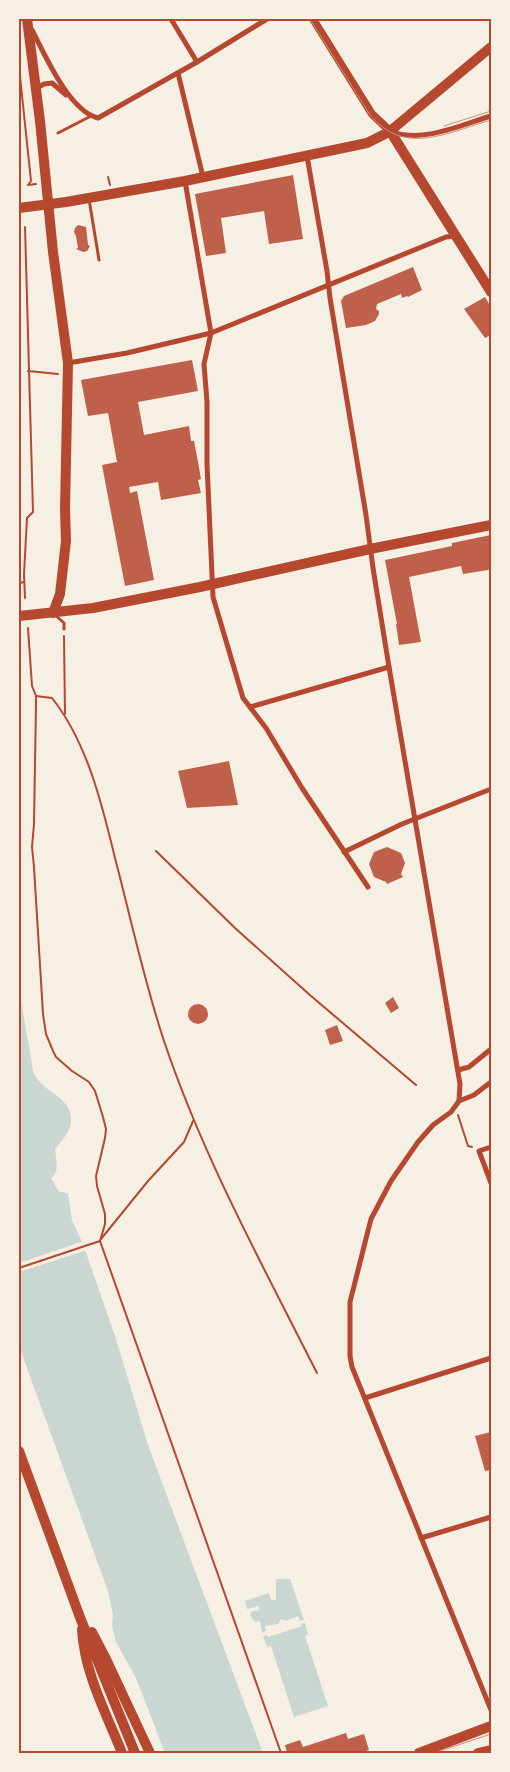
<svg xmlns="http://www.w3.org/2000/svg" width="510" height="1772" font-family="'Noto Serif',serif">
	<style>
		.water { fill: #c9d6d2 }
		.pier { fill: #f6efe4 }
		.building { fill: #bf614a }
		.lines { fill: none; stroke-linecap: round; stroke-linejoin: round }
		.path { stroke: #b5482f; stroke-width: 2 }
		.service { stroke: #b5482f; stroke-width: 3 }
		.minor { stroke: #b5482f; stroke-width: 5 }
		.tertiary { stroke: #b5482f; stroke-width: 8 }
		.primary { stroke: #b5482f; stroke-width: 10 }
		.tram { stroke: #cf8b77; stroke-width: 1 }
		.neatline { fill: none; stroke: #b5482f; stroke-width: 2 }
	</style>
	<rect width="100%" height="100%" fill="#f6efe4"/>
	<!-- water -->
	<g class="water">
		<path d="M 19,958 C 19,989 23,1016 29,1046 C 31,1055 31,1064 34,1073 C 41,1092 71,1096 71,1119 C 72,1130 61,1142 55,1149 C 56,1160 60,1171 51,1178 L 59,1192 L 63,1192 L 68,1194 L 72,1220 L 83,1244 L 115,1336 L 148,1445 L 263,1753 L 165,1753 L 136,1678 L 116,1642 L 112,1626 L 113,1615 L 108,1591 L 19,1346 Z"/>
		<polygon points="276,1579 290,1579 304,1620 300,1621 298,1616 286,1621 281,1619 278,1624 265,1626 266,1631 262,1633 260,1621 255,1622 250,1615 252,1611 260,1610 258,1606 247,1609 245,1601 269,1593 271,1600 276,1600"/>
		<polygon points="305,1623 308,1634 305,1636 328,1706 294,1717 271,1646 267,1647 263,1636 267,1635 268,1637 302,1626 301,1624"/>
	</g>
	<!-- pier -->
	<polygon class="pier" points="84,1241 87,1250 19,1272 19,1263"/>
	<!-- building -->
	<g class="building">
		<polygon points="293,175 303,239 269,244 264,211 221,218 226,253 206,256 195,194"/>
		<polygon points="78,225 86,227 88,245 90,246 87,251 83,252 76,249 78,248 76,236 74,232 75,228"/>
		<polygon points="413,267 422,290 408,297 407,296 402,298 401,294 377,304 376,309 379,311 379,314 375,321 366,325 346,328 341,301 344,296"/>
		<polygon points="485,297 491,307 491,335 485,338 464,309"/>
		<polygon points="192,360 198,391 138,402 144,435 189,426 191,441 194,441 198,462 201,479 198,480 201,493 161,500 158,482 129,487 130,493 137,491 154,580 125,586 102,465 117,462 108,413 88,416 81,380"/>
		<polygon points="491,535 491,568 488,570 463,574 461,566 409,577 421,642 399,645 396,624 397,624 385,560 452,546 452,543"/>
		<polygon points="229,761 238,805 187,808 178,771"/>
		<polygon points="387,847 401,853 405,863 401,874 403,877 387,884 386,882 374,877 369,864 374,852"/>
		<polygon points="393,997 399,1008 391,1013 385,1003"/>
		<circle cx="198" cy="1014" r="10"/>
		<polygon points="337,1025 343,1041 330,1045 325,1030"/>
		<polygon points="491,1432 491,1470 485,1471 475,1436"/>
		<polygon points="346,1733 348,1739 364,1734 369,1750 360,1753 287,1753 285,1745 300,1740 303,1747"/>
	</g>
	<g class="lines">
		<!-- path -->
		<g class="path">
			<polyline points="19,67 31,181 28,185 36,184"/>
			<polyline points="108,177 110,185"/>
			<polyline points="25,227 33,512 27,518 24,574 25,598"/>
			<polyline points="28,371 58,374"/>
			<polyline points="19,583 24,582"/>
			<polyline points="28,628 32,686 36,696 36,705 34,824 32,847 34,867 43,1014 46,1034 53,1051 56,1057 72,1071 89,1082 95,1091 103,1117 106,1129 105,1138 96,1176 97,1186 105,1214 105,1224 100,1241 281,1753"/>
			<polyline points="64,636 65,714"/>
			<path d="M 36,696 L 52,698 C 87,742 102,804 115,858 C 131,919 144,981 164,1041 C 203,1157 262,1264 317,1373"/>
			<polyline points="156,851 235,928 311,996 416,1085"/>
			<polyline points="458,1115 468,1146 472,1147"/>
			<polyline points="101,1239 148,1181 184,1142 193,1121"/>
			<polyline points="19,1268 100,1241"/>
		</g>
		<!-- service -->
		<g class="service">
			<polyline points="58,133 91,116"/>
			<polyline points="89,199 99,260"/>
			<polyline points="55,615 64,623 64,629"/>
		</g>
		<!-- minor -->
		<g class="minor">
			<polyline points="171,19 197,62"/>
			<path d="M 32,30 C 45,55 69,111 98,118 L 197,62 L 267,19"/>
			<polyline points="178,73 203,177"/>
			<polyline points="37,88 44,84 52,83 66,95"/>
			<path d="M 393,132 C 423,143 461,125 491,116"/>
			<polyline points="307,156 327,271 330,298 366,515 373,568 389,667 460,1084 459,1101 451,1112 433,1125 418,1142 391,1181 371,1219 350,1302 350,1356 352,1367 491,1710"/>
			<polyline points="185,181 211,333 204,364 207,402 207,464 213,597 243,698 266,728 302,788 368,887"/>
			<polyline points="68,363 127,353 211,333 446,237 456,236"/>
			<polyline points="250,707 389,667"/>
			<polyline points="344,852 402,824 491,789"/>
			<polyline points="458,1070 469,1067 491,1049"/>
			<polyline points="459,1101 474,1095 491,1082"/>
			<polyline points="491,1147 479,1151 491,1183"/>
			<polyline points="365,1398 491,1358"/>
			<polyline points="421,1538 491,1517"/>
		</g>
		<!-- tertiary -->
		<polyline class="tertiary" points="313,19 372,114 390,131"/>
		<!-- primary -->
		<g class="primary">
			<polyline points="27,19 40,121 53,252 68,363 65,509 66,541 60,594 53,613"/>
			<polyline points="390,131 491,292"/>
			<polyline points="19,208 66,202 185,181 367,143 389,132 491,47"/>
			<polyline points="19,616 93,608 200,587 370,549 491,525"/>
			<polyline points="19,1451 81,1620 135,1753"/>
			<path d="M 82,1629 C 84,1672 106,1713 122,1753"/>
			<polyline points="92,1632 106,1659 150,1753"/>
			<polyline points="419,1753 491,1726"/>
			<polyline points="478,1753 491,1750"/>
		</g>
		<!-- tram -->
		<g class="tram">
			<path d="M 310,19 L 370,115 C 405,157 448,132 491,120"/>
			<polyline points="444,126 491,111"/>
			<polyline points="434,1753 491,1734"/>
		</g>
	</g>
	<!-- border -->
	<rect width="510" height="1772" fill="none" stroke="#f6efe4" stroke-width="40"/>
	<rect x="20" y="20" width="470" height="1732" class="neatline"/>
</svg>
